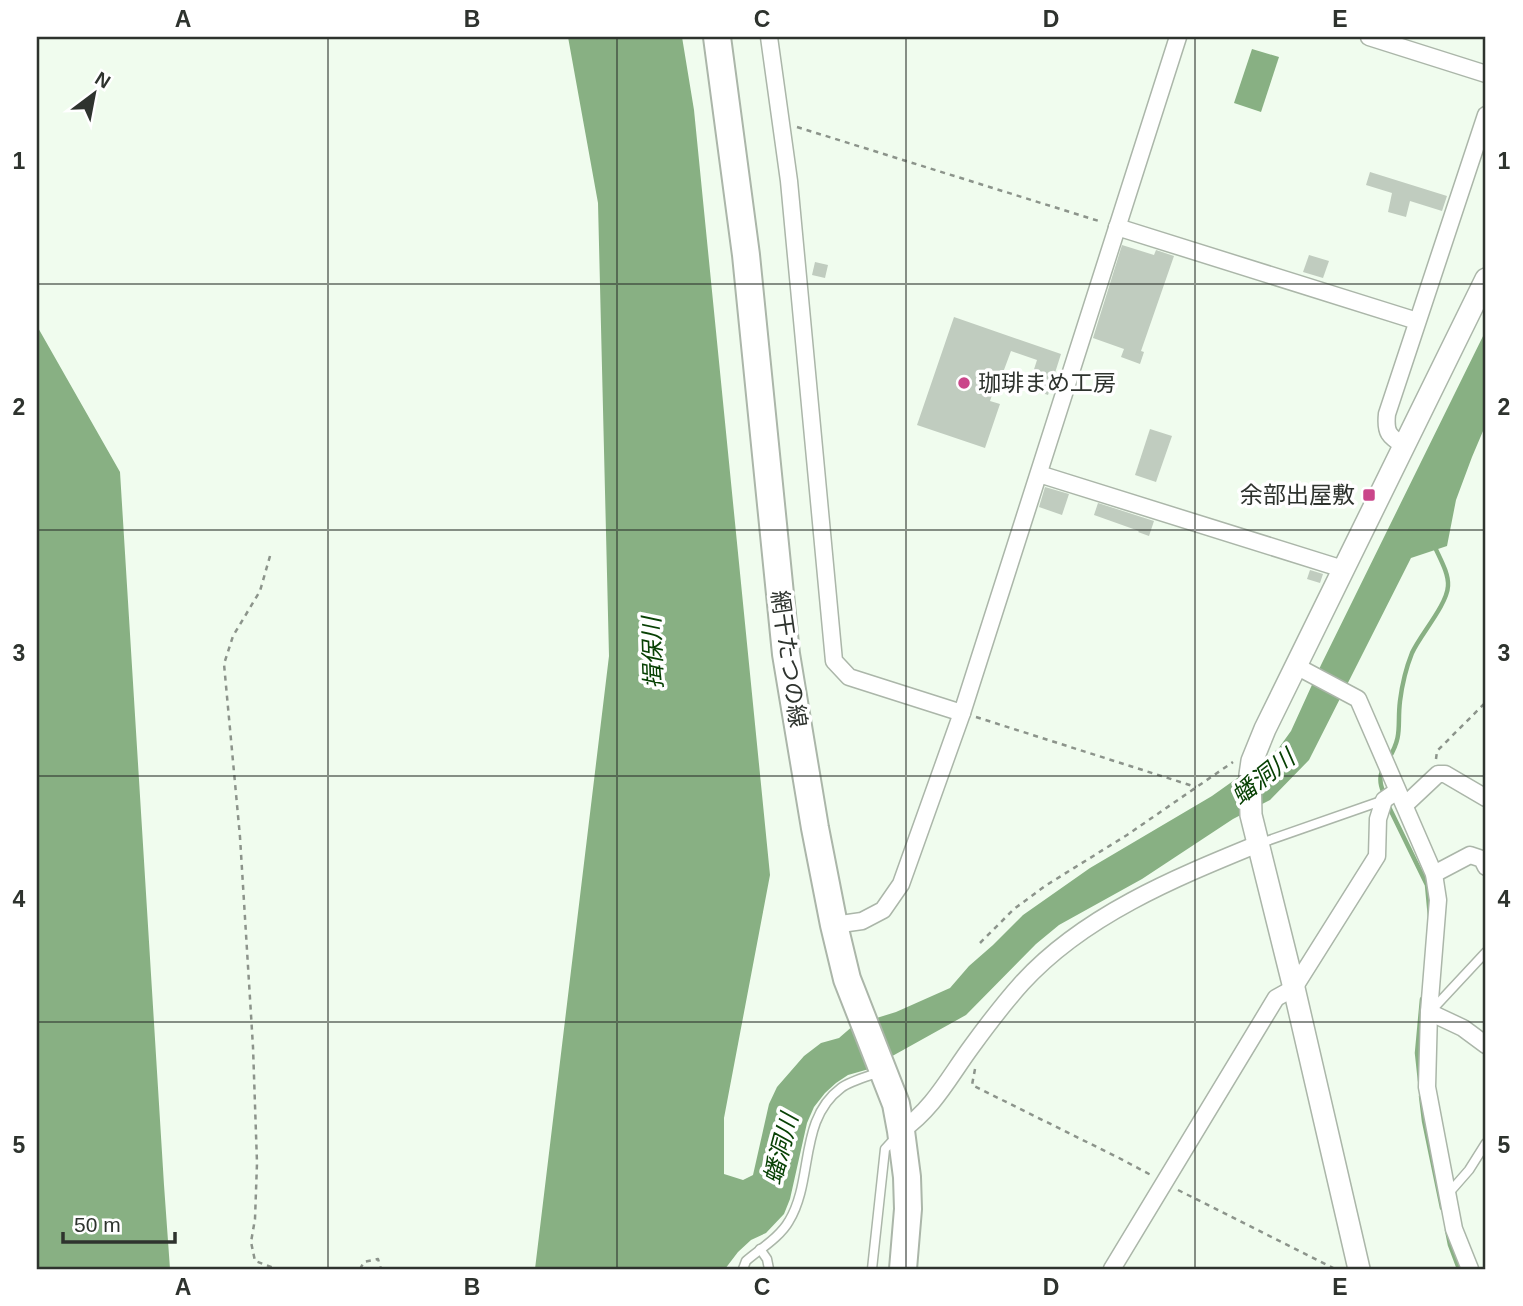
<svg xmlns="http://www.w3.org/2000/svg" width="1523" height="1306" font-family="Helvetica,'Noto Sans JP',sans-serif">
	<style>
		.water { fill: #88b083 }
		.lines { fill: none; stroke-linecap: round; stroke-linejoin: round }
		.stream { stroke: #88b083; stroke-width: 4.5 }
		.building { fill: #c0ccbf }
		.service-casing { stroke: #abb6a9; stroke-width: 11 }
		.minor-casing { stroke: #abb6a9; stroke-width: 19 }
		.tertiary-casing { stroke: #abb6a9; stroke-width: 24 }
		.primary-casing { stroke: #abb6a9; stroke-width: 30 }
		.path { stroke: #8c948b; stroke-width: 2.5; stroke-dasharray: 5 5; stroke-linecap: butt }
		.service { stroke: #fff; stroke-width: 8 }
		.minor { stroke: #fff; stroke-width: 16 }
		.tertiary { stroke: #fff; stroke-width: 21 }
		.primary { stroke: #fff; stroke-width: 26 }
		.grid { fill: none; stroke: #2e332e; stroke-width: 2; stroke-opacity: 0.55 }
		.poi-dot { fill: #ca468a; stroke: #fff; stroke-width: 2.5 }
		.labels { text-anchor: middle; stroke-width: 7; stroke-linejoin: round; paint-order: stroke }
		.poi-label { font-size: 23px; fill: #2e332e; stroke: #fff; text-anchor: start }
		.street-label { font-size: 23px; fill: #2e332e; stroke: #fff }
		.water-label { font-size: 24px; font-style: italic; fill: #084104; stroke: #fff }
		.neatline { fill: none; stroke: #2e332e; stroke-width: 2.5 }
		.grid-label { font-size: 23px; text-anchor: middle; font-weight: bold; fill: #2e332e }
	</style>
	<rect width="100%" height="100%" fill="#f0fcee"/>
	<!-- water -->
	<g class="water">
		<polygon points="568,37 682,37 694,110 770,875 724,1118 724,1174 743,1180 753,1175 769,1104 777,1087 804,1056 821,1043 839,1038 854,1025 896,1012 950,988 969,966 993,945 1023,915 1090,868 1212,796 1278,749 1291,731 1321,665 1486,330 1486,424 1472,457 1456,500 1447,546 1411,558 1309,760 1270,800 1233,819 1142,879 1059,925 1036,944 966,1015 869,1069 848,1075 836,1083 825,1093 814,1107 807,1123 790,1199 784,1214 766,1233 751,1240 738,1252 725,1269 535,1269 609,656 598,203"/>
		<polygon points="1252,49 1279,57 1261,112 1234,103"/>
		<polygon points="37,326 120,472 164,1185 170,1269 37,1269"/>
	</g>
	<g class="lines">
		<!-- stream -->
		<g class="stream">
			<path d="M 1389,758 C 1403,735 1397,725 1400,701 C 1402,685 1406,668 1412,653 C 1420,635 1447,605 1448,586 C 1449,573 1439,557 1434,545"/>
			<path d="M 1383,769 C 1378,778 1381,787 1385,797"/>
			<polyline points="1388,805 1427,885 1430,917"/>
			<polyline points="1420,1081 1417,1053 1422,999"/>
			<polyline points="1421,1096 1424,1121 1442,1208"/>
			<polyline points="1447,1230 1450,1245 1459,1269"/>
		</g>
	</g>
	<!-- building -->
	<g class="building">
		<polygon points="1370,172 1447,196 1442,211 1410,201 1406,217 1388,212 1392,193 1366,185"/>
		<polygon points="1122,245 1154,255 1156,250 1174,256 1141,351 1144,352 1140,364 1121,357 1124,349 1093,338"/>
		<polygon points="1309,255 1329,261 1323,278 1303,272"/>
		<polygon points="815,262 828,265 825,278 812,275"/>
		<polygon points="954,317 1061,354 1048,395 1028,388 1037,360 1011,351 1001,378 998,377 990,401 1000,404 985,448 917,425"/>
		<polygon points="1150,429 1172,436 1156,482 1135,475"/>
		<polygon points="1045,487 1069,494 1062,515 1039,507"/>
		<polygon points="1098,503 1154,521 1149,536 1138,532 1139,531 1094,515"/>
		<polygon points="1310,570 1323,574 1320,583 1307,579"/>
	</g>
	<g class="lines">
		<defs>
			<g id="service">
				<polyline points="1261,843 1384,800"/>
				<polyline points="1431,1011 1486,952"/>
				<polyline points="1448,1194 1469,1170 1486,1143"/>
				<polyline points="760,1249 767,1259 769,1269"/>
				<path d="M 743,1269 L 746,1261 C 760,1249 780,1237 789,1221 C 814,1180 798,1120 841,1088 C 850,1081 869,1076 880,1072"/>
				<polyline points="872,1269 885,1149 896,1137"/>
			</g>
			<g id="minor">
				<polyline points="769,37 789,181 834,661 849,677 962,713"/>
				<polyline points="1369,37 1486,74"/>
				<polyline points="1117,227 1417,321"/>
				<path d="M 1404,446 C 1389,436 1385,433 1387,414 L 1486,115"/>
				<polyline points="1039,474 1343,569"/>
				<polyline points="1296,666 1358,699 1434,874 1438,900 1429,1012 1427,1087 1454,1229 1470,1269"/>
				<polyline points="1405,805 1438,774 1445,774 1486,798"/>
				<polyline points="1434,874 1470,855 1482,859 1486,867"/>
				<polyline points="834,925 862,921 883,910 901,884 962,713 1178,37"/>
				<polyline points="1429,1012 1463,1028 1486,1045"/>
				<path d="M 901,1131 C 934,1108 949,1077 972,1046 C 988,1024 1004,1003 1022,983 C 1084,915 1175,878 1258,844"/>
				<polyline points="1112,1269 1276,998 1294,988 1377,856 1378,819 1384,800 1397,791"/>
			</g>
			<polyline id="tertiary" points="1359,1269 1294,988 1251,815 1250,775 1252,761 1265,729 1486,279"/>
			<polyline id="primary" points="717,37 746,255 786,654 815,828 834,925 847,979 896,1104 901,1131 907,1177 908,1209 903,1269"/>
		</defs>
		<!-- service casing -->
		<use href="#service" class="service-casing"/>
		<!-- minor casing -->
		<use href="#minor" class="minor-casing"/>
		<!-- tertiary casing -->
		<use href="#tertiary" class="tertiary-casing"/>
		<!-- primary casing -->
		<use href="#primary" class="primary-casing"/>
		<!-- path -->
		<g class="path">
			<polyline points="797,127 1102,222"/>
			<polyline points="270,556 260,591 233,636 224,664 240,837 253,1047 257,1163 255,1219 251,1242 255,1261 277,1269"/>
			<polyline points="976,717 1196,787"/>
			<polyline points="1436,759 1437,751 1486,702"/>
			<polyline points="980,943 1014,909 1045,886 1127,835 1233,762"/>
			<polyline points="975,1069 972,1085 1119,1158 1151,1175"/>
			<polyline points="1178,1190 1335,1269"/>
			<polyline points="360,1269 364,1262 378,1259 381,1269"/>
		</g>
		<!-- service -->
		<use href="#service" class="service"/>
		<!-- minor -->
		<use href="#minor" class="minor"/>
		<!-- tertiary -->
		<use href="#tertiary" class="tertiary"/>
		<!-- primary -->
		<use href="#primary" class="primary"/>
	</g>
	<!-- grid -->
	<path class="grid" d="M 328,37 L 328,1269M 617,37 L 617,1269M 906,37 L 906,1269M 1195,37 L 1195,1269M 37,284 L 1486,284M 37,530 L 1486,530M 37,776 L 1486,776M 37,1022 L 1486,1022"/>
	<!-- markers -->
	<g class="poi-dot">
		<circle cx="964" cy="383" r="7"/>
		<rect x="1362" y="488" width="14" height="14" rx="3.5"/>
	</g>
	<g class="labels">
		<!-- poi labels -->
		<g class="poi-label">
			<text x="978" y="391">珈琲まめ工房</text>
			<text x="1355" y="503" text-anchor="end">余部出屋敷</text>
		</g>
		<!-- street labels -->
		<g class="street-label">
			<text transform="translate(789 659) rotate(82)" y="8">網干たつの線</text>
		</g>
		<!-- water labels -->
		<g class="water-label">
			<text transform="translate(653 653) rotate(-92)" y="8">揖保川</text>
			<text transform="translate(1263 777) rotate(-38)" y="8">蟠洞川</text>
			<text transform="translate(781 1149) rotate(-75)" y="8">蟠洞川</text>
		</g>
	</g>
	<!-- border -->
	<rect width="1523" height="1306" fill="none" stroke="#ffffff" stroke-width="77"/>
	<!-- north arrow -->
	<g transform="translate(94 94) rotate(32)" stroke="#ffffff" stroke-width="5" paint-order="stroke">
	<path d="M0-5L12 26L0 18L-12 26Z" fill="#2e332e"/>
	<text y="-10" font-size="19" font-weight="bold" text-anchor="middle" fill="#2e332e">N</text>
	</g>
	<!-- scale -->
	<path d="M63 1232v10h112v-10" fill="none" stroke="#2e332e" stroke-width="3.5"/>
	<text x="74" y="1232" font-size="21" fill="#2e332e" stroke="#ffffff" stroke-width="5" paint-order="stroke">50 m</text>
	<rect x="38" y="38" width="1446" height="1230" class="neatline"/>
	<g class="grid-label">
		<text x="183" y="27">A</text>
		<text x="472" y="27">B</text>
		<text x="762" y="27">C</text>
		<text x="1051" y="27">D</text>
		<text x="1340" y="27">E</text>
		<text x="19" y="169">1</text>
		<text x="1504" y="169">1</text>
		<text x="19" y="415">2</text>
		<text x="1504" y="415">2</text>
		<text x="19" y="661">3</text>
		<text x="1504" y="661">3</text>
		<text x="19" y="907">4</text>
		<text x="1504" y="907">4</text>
		<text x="19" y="1153">5</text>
		<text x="1504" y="1153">5</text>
		<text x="183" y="1295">A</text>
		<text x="472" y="1295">B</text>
		<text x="762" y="1295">C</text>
		<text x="1051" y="1295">D</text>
		<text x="1340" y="1295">E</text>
	</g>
</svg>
